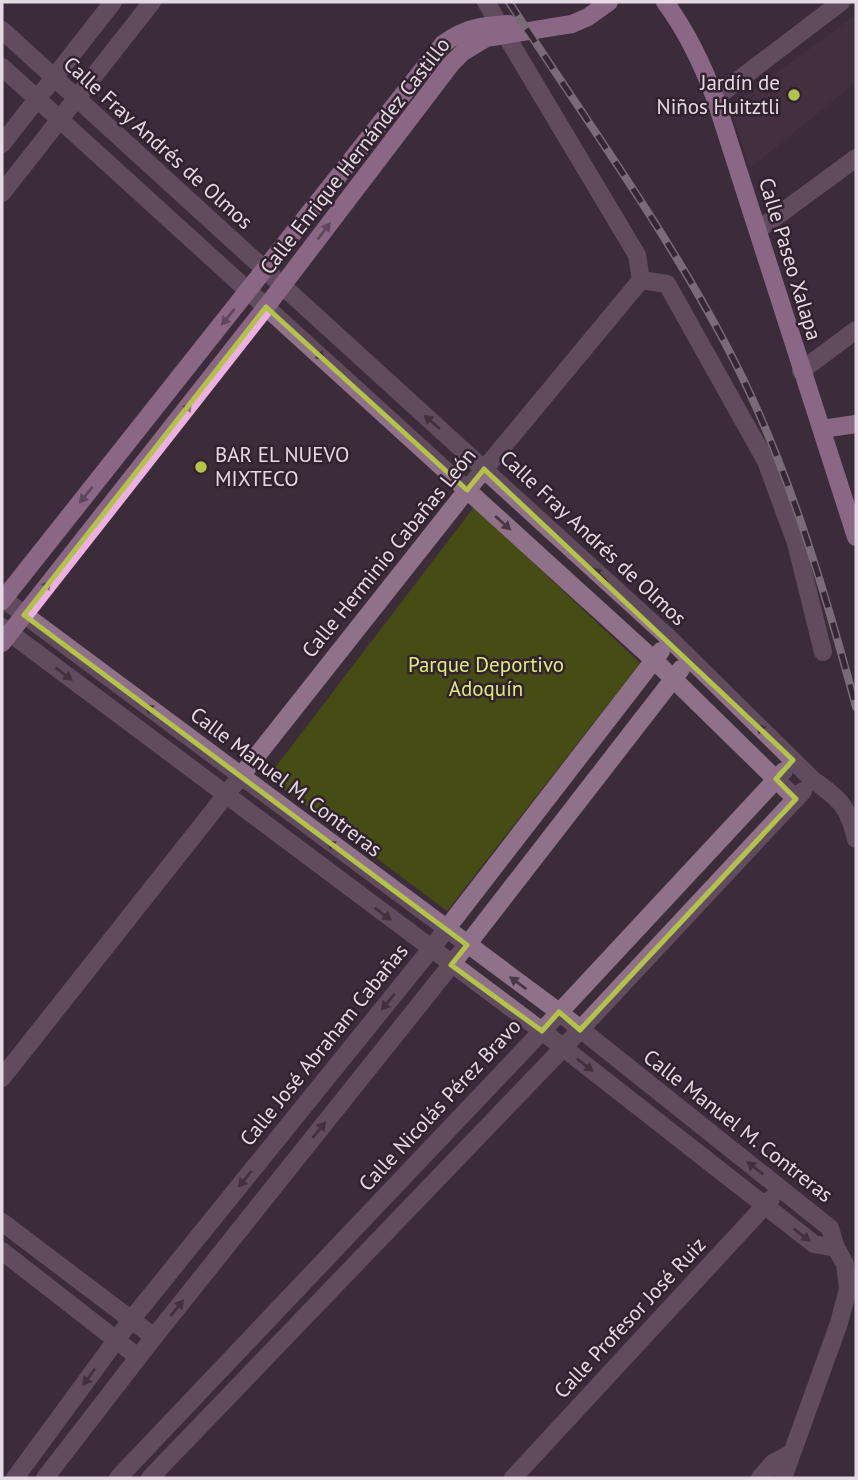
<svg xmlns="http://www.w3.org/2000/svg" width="858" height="1480" font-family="'PT Sans',sans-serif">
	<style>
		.built { fill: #4b3748 }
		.green { fill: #464c14 }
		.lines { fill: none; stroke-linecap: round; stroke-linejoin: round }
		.minor { stroke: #8f728a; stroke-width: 18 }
		.major { stroke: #ecb0e3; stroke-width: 18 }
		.rail-casing { stroke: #c5b9c3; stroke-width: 8 }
		.rail { stroke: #32222f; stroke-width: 5; stroke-dasharray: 16; stroke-linecap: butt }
		.oneway { fill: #8f6989 }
		.oneway2 { fill: #493646 }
		.marked { fill: none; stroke: #b4c24a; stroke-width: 5; stroke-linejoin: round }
		.poi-dot { fill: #b4c24a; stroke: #32222f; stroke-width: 2.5 }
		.labels { text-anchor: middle; stroke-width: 5; stroke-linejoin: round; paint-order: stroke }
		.poi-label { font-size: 21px; fill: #e5dae3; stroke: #32222f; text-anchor: end }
		.street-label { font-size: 21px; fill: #e5dae3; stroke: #32222f }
		.park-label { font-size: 21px; fill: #deed78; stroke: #32222f }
	</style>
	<rect width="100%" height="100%" fill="#3c2c3a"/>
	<!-- built -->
	<polygon class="built" points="856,15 856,82 750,168 730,107"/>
	<!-- green -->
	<polygon class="green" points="474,507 640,663 447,911 268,777"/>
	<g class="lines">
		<!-- minor -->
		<g class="minor">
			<path d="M 2,30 L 670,639 L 813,780 C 839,798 849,807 856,839"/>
			<polyline points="2,67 654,660 796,799"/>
			<polyline points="715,98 841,2"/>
			<polyline points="2,144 113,2"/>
			<polyline points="2,193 152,2"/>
			<polyline points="758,230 856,158"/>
			<polyline points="641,280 667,284 766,461 796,543 823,652"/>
			<polyline points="801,371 856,330"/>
			<polyline points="2,598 559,1012 830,1228 836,1248 845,1264 848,1289 839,1323 783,1478"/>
			<polyline points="2,627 542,1031 814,1244 836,1248"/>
			<polyline points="2,1078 467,490 641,280 637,255 486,2"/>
			<polyline points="2,1222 154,1337"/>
			<polyline points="2,1251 138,1357"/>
			<polyline points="15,1478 131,1320 431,949 661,651"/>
			<polyline points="45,1478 154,1337 467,945 681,669"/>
			<polyline points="118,1478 542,1031 784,771"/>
			<polyline points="150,1478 563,1048 803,791"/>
			<polyline points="513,1478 771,1199"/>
			<polyline points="760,1478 773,1463 790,1454"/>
		</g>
		<!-- major -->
		<g class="major">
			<path d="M 665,2 C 687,32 702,63 715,98 L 856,537"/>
			<polyline points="822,429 856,424"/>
			<path d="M 2,601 L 443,44 C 466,27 481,26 509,24"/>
			<polyline points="2,643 266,307 451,64 463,52 486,38 572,24 588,17 609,2"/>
		</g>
		<defs>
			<path id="rail" d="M 509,2 C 582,115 662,224 725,343 C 785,456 823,584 856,707"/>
		</defs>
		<!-- rail casing -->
		<use href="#rail" class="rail-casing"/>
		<!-- rail -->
		<use href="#rail" class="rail"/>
	</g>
	<!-- one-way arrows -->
	<defs><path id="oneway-solid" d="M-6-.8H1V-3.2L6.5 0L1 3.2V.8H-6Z" transform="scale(1.75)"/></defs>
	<g class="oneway">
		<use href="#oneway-solid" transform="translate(324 231) rotate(-53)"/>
		<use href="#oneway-solid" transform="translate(228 317) rotate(129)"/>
		<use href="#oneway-solid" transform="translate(185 411) rotate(-52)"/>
		<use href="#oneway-solid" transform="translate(86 495) rotate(129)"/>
		<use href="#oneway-solid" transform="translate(44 589) rotate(-52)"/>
	</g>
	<g class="oneway2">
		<use href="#oneway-solid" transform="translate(317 353) rotate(42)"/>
		<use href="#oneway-solid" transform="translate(432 422) rotate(-138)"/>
		<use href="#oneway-solid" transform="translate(503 523) rotate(42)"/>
		<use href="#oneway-solid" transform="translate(600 575) rotate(-137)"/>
		<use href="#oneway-solid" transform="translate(64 674) rotate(37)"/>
		<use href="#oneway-solid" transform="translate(153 711) rotate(-143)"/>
		<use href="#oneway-solid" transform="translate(764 732) rotate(-136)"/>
		<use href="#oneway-solid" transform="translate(335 847) rotate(-143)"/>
		<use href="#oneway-solid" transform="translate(383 914) rotate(37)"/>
		<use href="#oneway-solid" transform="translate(518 983) rotate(-144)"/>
		<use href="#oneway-solid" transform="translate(388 1002) rotate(129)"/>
		<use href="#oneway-solid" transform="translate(585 1065) rotate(38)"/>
		<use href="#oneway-solid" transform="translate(319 1130) rotate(-51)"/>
		<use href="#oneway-solid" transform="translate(755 1168) rotate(-142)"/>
		<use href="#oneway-solid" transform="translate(245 1179) rotate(129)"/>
		<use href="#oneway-solid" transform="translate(802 1235) rotate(37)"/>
		<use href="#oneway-solid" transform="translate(177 1308) rotate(-51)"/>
		<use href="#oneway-solid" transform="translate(89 1377) rotate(126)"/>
	</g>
	<!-- marked area -->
	<path d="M0 0H858V1480H0ZM 266,307 L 467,490 L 484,469 L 793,760 L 776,779 L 796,799 L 580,1030 L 559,1012 L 542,1031 L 451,965 L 467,945 L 24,615 Z" fill="#3c2c3a" fill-opacity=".55" fill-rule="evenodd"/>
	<path class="marked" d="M 266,307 L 467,490 L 484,469 L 793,760 L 776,779 L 796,799 L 580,1030 L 559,1012 L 542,1031 L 451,965 L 467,945 L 24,615 Z"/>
	<!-- markers -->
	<g class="poi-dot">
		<circle cx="794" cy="95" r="7"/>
		<circle cx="201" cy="467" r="7"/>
	</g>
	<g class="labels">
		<!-- poi labels -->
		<g class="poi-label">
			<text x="780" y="90">Jardín de<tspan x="780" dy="24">Niños Huitztli</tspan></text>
			<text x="215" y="462" text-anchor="start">BAR EL NUEVO<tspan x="215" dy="24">MIXTECO</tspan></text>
		</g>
		<!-- street labels -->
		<g class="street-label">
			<text transform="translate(158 143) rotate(42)" y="7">Calle Fray Andrés de Olmos</text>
			<text transform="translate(355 156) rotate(-52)" y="7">Calle Enrique Hernández Castillo</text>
			<text transform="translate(790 259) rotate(73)" y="7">Calle Paseo Xalapa</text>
			<text transform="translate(593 538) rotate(43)" y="7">Calle Fray Andrés de Olmos</text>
			<text transform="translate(389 553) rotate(-51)" y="7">Calle Herminio Cabañas León</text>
			<text transform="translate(286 782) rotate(37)" y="7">Calle Manuel M. Contreras</text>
			<text transform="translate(324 1045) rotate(-51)" y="7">Calle José Abraham Cabañas</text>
			<text transform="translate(440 1105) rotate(-47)" y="7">Calle Nicolás Pérez Bravo</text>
			<text transform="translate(738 1126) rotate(38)" y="7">Calle Manuel M. Contreras</text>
			<text transform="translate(630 1318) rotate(-47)" y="7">Calle Profesor José Ruiz</text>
		</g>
		<!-- park labels -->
		<g class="park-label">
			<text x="486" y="672">Parque Deportivo<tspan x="486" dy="24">Adoquín</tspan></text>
		</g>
	</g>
	<!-- border -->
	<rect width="858" height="1480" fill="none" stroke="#e5dae3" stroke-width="7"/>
</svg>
